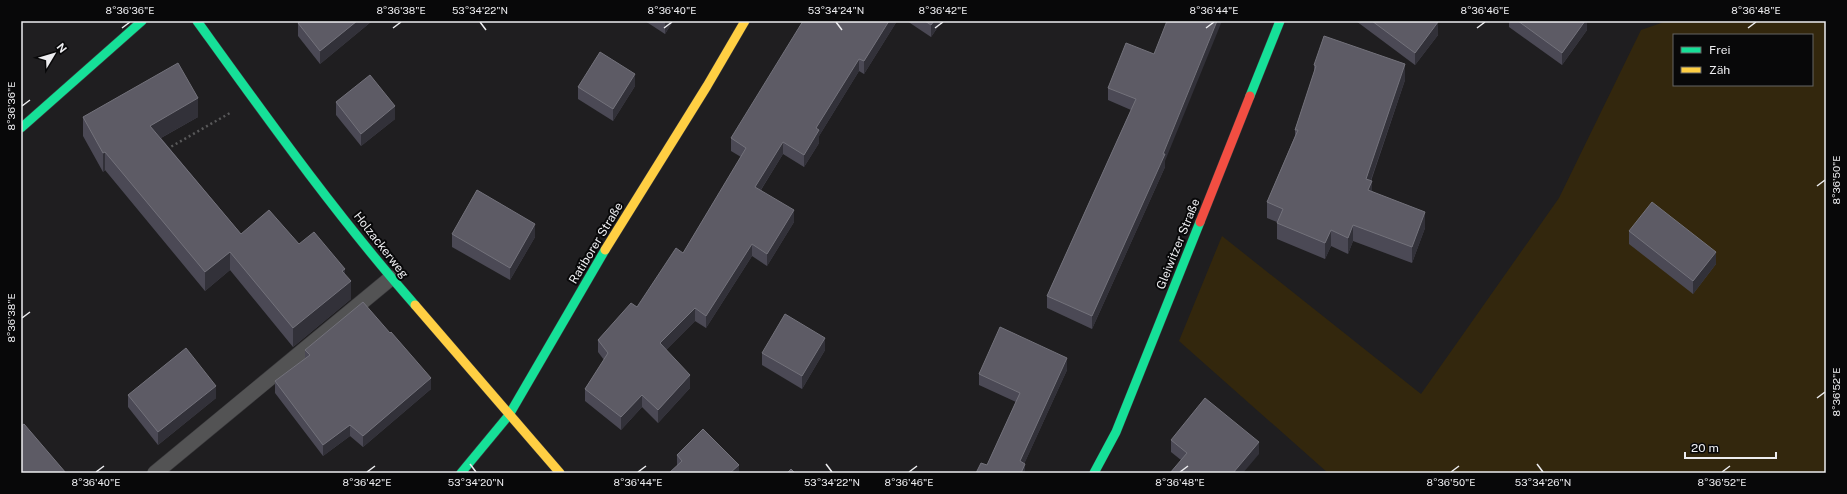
<svg xmlns="http://www.w3.org/2000/svg" width="1847" height="494" font-family="'Public Sans',sans-serif">
	<style>
		.green { fill: #33270d; fill-rule: evenodd }
		.lines { fill: none; stroke-linecap: round; stroke-linejoin: round }
		.lane-casing { stroke: #3a393c; stroke-width: 16 }
		.fast-casing { stroke: #3a393c; stroke-width: 10 }
		.slow-casing { stroke: #3a393c; stroke-width: 10 }
		.jam-casing { stroke: #3a393c; stroke-width: 10 }
		.path { stroke: #59595a; stroke-width: 2.5; stroke-dasharray: 2 3; stroke-linecap: butt }
		.lane { stroke: #535354; stroke-width: 15 }
		.fast { stroke: #16e098; stroke-width: 9 }
		.slow { stroke: #ffcf43; stroke-width: 9 }
		.jam { stroke: #f24e42; stroke-width: 9 }
		.wall { fill: #4b4955 }
		.shaded-wall { fill: #323139 }
		.building { fill: #5d5b65; stroke: #73727b }
		.ticks { fill: none; stroke: #ededf0; stroke-width: 1.5 }
		.labels { text-anchor: middle; stroke-width: 4; stroke-linejoin: round; paint-order: stroke }
		.street-label { font-size: 12px; fill: #ededf0; stroke: #080809 }
		.neatline { fill: none; stroke: #ededf0; stroke-width: 1.5 }
		.ticks-label { font-size: 10px; text-anchor: middle; fill: #ededf0 }
	</style>
	<rect width="100%" height="100%" fill="#1f1e20"/>
	<!-- green -->
	<path class="green" d="M 1667,21 L 1826,21 L 1826,473 L 1328,473 L 1179,341 L 1222,236 L 1421,394 L 1559,198 L 1641,30 ZM 1674,35 L 1812,35 L 1812,85 L 1674,85 Z"/>
	<g class="lines">
		<defs>
			<polyline id="lane" points="155,473 391,278"/>
			<g id="fast">
				<path d="M 197,21 C 267,118 336,215 415,305"/>
				<polyline points="1250,96 1280,21"/>
				<polyline points="21,128 142,21"/>
				<polyline points="461,473 509,415 605,250"/>
				<polyline points="1094,473 1116,432 1200,222"/>
			</g>
			<g id="slow">
				<polyline points="605,250 707,86 745,21"/>
				<polyline points="415,305 560,473"/>
			</g>
			<polyline id="jam" points="1200,222 1250,96"/>
		</defs>
		<!-- lane casing -->
		<use href="#lane" class="lane-casing"/>
		<!-- fast casing -->
		<use href="#fast" class="fast-casing"/>
		<!-- slow casing -->
		<use href="#slow" class="slow-casing"/>
		<!-- jam casing -->
		<use href="#jam" class="jam-casing"/>
		<!-- path -->
		<polyline class="path" points="167,149 230,113"/>
		<!-- lane -->
		<use href="#lane" class="lane"/>
		<!-- fast -->
		<use href="#fast" class="fast"/>
		<!-- slow -->
		<use href="#slow" class="slow"/>
		<!-- jam -->
		<use href="#jam" class="jam"/>
	</g>
	<!-- wall -->
	<g class="wall">
		<polygon points="372,21 320,64 298,36 298,23"/>
		<polygon points="645,21 673,21 665,34"/>
		<polygon points="897,21 864,74 859,71 819,136 819,143 804,167 783,154 761,190 794,222 767,266 752,256 706,328 695,321 666,350 690,388 658,423 642,407 621,430 585,401 585,389 604,360 598,352 598,340 637,307 683,253 741,157 731,151 731,138"/>
		<polygon points="907,21 942,21 931,37"/>
		<polygon points="1356,21 1436,21 1438,35 1415,65"/>
		<polygon points="1509,21 1587,21 1587,30 1562,65 1509,27"/>
		<polygon points="1154,54 1165,161 1165,167 1092,329 1047,308 1047,296 1131,110 1108,100 1108,88"/>
		<polygon points="1314,65 1405,80 1371,181 1372,191 1425,228 1412,263 1353,241 1348,254 1331,246 1325,259 1277,239 1277,222 1267,218 1267,202 1295,136 1295,130 1314,73"/>
		<polygon points="635,86 613,121 578,99 578,87"/>
		<polygon points="336,102 395,119 361,146 336,115"/>
		<polygon points="83,117 198,117 161,138 241,234 299,244 345,274 351,299 293,347 230,270 205,291 105,170 103,172 83,136"/>
		<polygon points="1629,231 1716,264 1693,294 1629,244"/>
		<polygon points="452,234 535,237 510,280 452,247"/>
		<polygon points="305,350 431,389 363,447 350,436 323,456 275,393 275,381 305,359"/>
		<polygon points="825,350 802,389 762,365 762,353"/>
		<polygon points="1067,370 1024,464 1025,473 976,473 987,465 1016,402 979,385 979,374"/>
		<polygon points="128,395 216,398 158,445 128,407"/>
		<polygon points="1171,440 1259,454 1181,460 1171,452"/>
		<polygon points="677,455 739,473 677,466"/>
	</g>
	<!-- shaded-wall -->
	<g class="shaded-wall">
		<polygon points="357,21 372,21 320,64 320,51"/>
		<polygon points="665,21 673,21 665,34"/>
		<polygon points="889,21 897,21 864,74 864,61"/>
		<polygon points="934,21 942,21 931,37 931,25"/>
		<polygon points="1217,21 1222,21 1165,161 1165,167 1092,329 1092,316 1163,154"/>
		<polygon points="1585,21 1587,21 1587,30 1562,65 1562,53"/>
		<polygon points="1438,22 1438,35 1415,65 1415,53"/>
		<polygon points="859,59 859,71 819,136 819,143 804,167 804,155 816,128"/>
		<polygon points="1405,64 1405,80 1366,194 1366,179"/>
		<polygon points="635,74 635,86 613,121 613,109"/>
		<polygon points="198,98 198,117 150,144 150,126"/>
		<polygon points="395,106 395,119 361,146 361,134"/>
		<polygon points="783,142 783,154 755,199 755,187"/>
		<polygon points="105,152 105,170 103,172 103,153"/>
		<polygon points="1372,181 1372,197 1368,190"/>
		<polygon points="794,210 794,222 767,266 767,254"/>
		<polygon points="1425,212 1425,228 1412,263 1412,247"/>
		<polygon points="535,224 535,237 510,280 510,268"/>
		<polygon points="1353,225 1353,241 1348,254 1348,238"/>
		<polygon points="1331,230 1331,246 1325,259 1325,243"/>
		<polygon points="752,244 752,256 706,328 706,316"/>
		<polygon points="230,252 230,270 205,291 205,272"/>
		<polygon points="1716,252 1716,264 1693,294 1693,281"/>
		<polygon points="345,269 345,286 351,281 351,299 293,347 293,328 342,271"/>
		<polygon points="695,308 695,321 660,356 660,343"/>
		<polygon points="825,338 825,350 802,389 802,376"/>
		<polygon points="1067,358 1067,370 1020,473 1020,461"/>
		<polygon points="690,375 690,388 658,423 658,410"/>
		<polygon points="431,378 431,389 363,447 363,436"/>
		<polygon points="216,386 216,398 158,445 158,432"/>
		<polygon points="642,395 642,407 621,430 621,417"/>
		<polygon points="350,425 350,436 323,456 323,445"/>
		<polygon points="1259,442 1259,454 1243,473 1233,473"/>
		<polygon points="1025,464 1025,473 1021,473"/>
		<polygon points="739,465 739,473 730,473"/>
	</g>
	<!-- building -->
	<g class="building">
		<polygon points="301,21 357,21 320,51 298,23"/>
		<polygon points="803,21 889,21 864,61 859,59 816,128 819,130 804,155 783,142 755,187 794,210 767,254 752,244 706,316 695,308 660,343 690,375 658,410 642,395 621,417 585,389 608,353 598,340 631,303 637,307 676,248 683,253 746,148 731,138"/>
		<polygon points="925,21 934,21 931,25"/>
		<polygon points="1167,21 1217,21 1163,154 1165,154 1092,316 1047,296 1136,99 1108,88 1126,43 1154,54"/>
		<polygon points="1372,21 1436,21 1438,22 1415,53"/>
		<polygon points="1518,21 1585,21 1562,53"/>
		<polygon points="1324,36 1405,64 1366,179 1372,181 1368,190 1425,212 1412,247 1353,225 1348,238 1331,230 1325,243 1277,223 1283,209 1267,202 1298,130 1295,130 1316,66 1314,65"/>
		<polygon points="600,52 635,74 613,109 578,87"/>
		<polygon points="178,63 198,98 150,126 241,234 269,210 299,244 314,232 345,269 342,271 351,281 293,328 230,252 205,272 105,152 103,153 83,117"/>
		<polygon points="370,75 395,106 361,134 336,102"/>
		<polygon points="477,190 535,224 510,268 452,234"/>
		<polygon points="1652,202 1716,252 1693,281 1629,231"/>
		<polygon points="363,302 390,333 391,332 431,378 363,436 350,425 323,445 275,381 310,355 305,350"/>
		<polygon points="785,314 825,338 802,376 762,353"/>
		<polygon points="1000,327 1067,358 1020,461 1025,464 1021,473 976,473 981,463 987,465 1020,393 979,374"/>
		<polygon points="186,348 216,386 158,432 128,395"/>
		<polygon points="1205,398 1259,442 1233,473 1170,473 1187,453 1171,440"/>
		<polygon points="24,424 66,473 21,473 21,426"/>
		<polygon points="703,429 739,465 730,473 669,473 682,461 677,455"/>
		<polygon points="791,469 795,473 787,473"/>
	</g>
	<!-- ticks -->
	<path class="ticks" d="M 480,22 L 486,30M 836,22 L 842,30M 122,28 L 130,22M 393,28 L 401,22M 664,28 L 672,22M 935,28 L 943,22M 1206,28 L 1214,22M 1477,28 L 1485,22M 1748,28 L 1756,22M 22,106 L 30,100M 1817,186 L 1825,180M 22,318 L 30,312M 1817,398 L 1825,392M 470,464 L 476,472M 826,464 L 832,472M 1537,464 L 1543,472M 96,472 L 104,466M 367,472 L 375,466M 638,472 L 646,466M 909,472 L 917,466M 1180,472 L 1188,466M 1451,472 L 1459,466M 1722,472 L 1730,466"/>
	<g class="labels">
		<!-- street labels -->
		<g class="street-label">
			<text transform="translate(596 243) rotate(-59)" y="4">Ratiborer Straße</text>
			<text transform="translate(1178 244) rotate(-68)" y="4">Gleiwitzer Straße</text>
			<text transform="translate(381 245) rotate(52)" y="4">Holzackerweg</text>
		</g>
	</g>
	<!-- border -->
	<rect width="1847" height="494" fill="none" stroke="#080809" stroke-width="44"/>
	<!-- legend -->
	<rect x="1673" y="34" width="140" height="52" fill="#080809" stroke="#646465"/>
	<rect x="1681" y="47" width="20" height="6" fill="#16e098" stroke="#646465"/>
	<text x="1709" y="54" font-size="12" fill="#ededf0">Frei</text>
	<rect x="1681" y="67" width="20" height="6" fill="#ffcf43" stroke="#646465"/>
	<text x="1709" y="74" font-size="12" fill="#ededf0">Zäh</text>
	<!-- north arrow -->
	<g transform="translate(54 54) rotate(52)" stroke="#080809" stroke-width="3" paint-order="stroke">
	<path d="M0-3L7 15L0 10L-7 15Z" fill="#ededf0"/>
	<text y="-6" font-size="11" font-weight="bold" text-anchor="middle" fill="#ededf0">N</text>
	</g>
	<!-- scale -->
	<path d="M1685 452v6h91v-6" fill="none" stroke="#ededf0" stroke-width="2"/>
	<text x="1691" y="452" font-size="12" fill="#ededf0" stroke="#080809" stroke-width="3" paint-order="stroke">20 m</text>
	<rect x="22" y="22" width="1803" height="450" class="neatline"/>
	<g class="ticks-label">
		<text x="130" y="14">8°36'36"E</text>
		<text x="401" y="14">8°36'38"E</text>
		<text x="480" y="14">53°34'22"N</text>
		<text x="672" y="14">8°36'40"E</text>
		<text x="836" y="14">53°34'24"N</text>
		<text x="943" y="14">8°36'42"E</text>
		<text x="1214" y="14">8°36'44"E</text>
		<text x="1485" y="14">8°36'46"E</text>
		<text x="1756" y="14">8°36'48"E</text>
		<text transform="translate(11 106) rotate(-90)" y="4">8°36'36"E</text>
		<text transform="translate(1836 180) rotate(-90)" y="4">8°36'50"E</text>
		<text transform="translate(11 318) rotate(-90)" y="4">8°36'38"E</text>
		<text transform="translate(1836 392) rotate(-90)" y="4">8°36'52"E</text>
		<text x="96" y="486">8°36'40"E</text>
		<text x="367" y="486">8°36'42"E</text>
		<text x="476" y="486">53°34'20"N</text>
		<text x="638" y="486">8°36'44"E</text>
		<text x="832" y="486">53°34'22"N</text>
		<text x="909" y="486">8°36'46"E</text>
		<text x="1180" y="486">8°36'48"E</text>
		<text x="1451" y="486">8°36'50"E</text>
		<text x="1543" y="486">53°34'26"N</text>
		<text x="1722" y="486">8°36'52"E</text>
	</g>
</svg>
